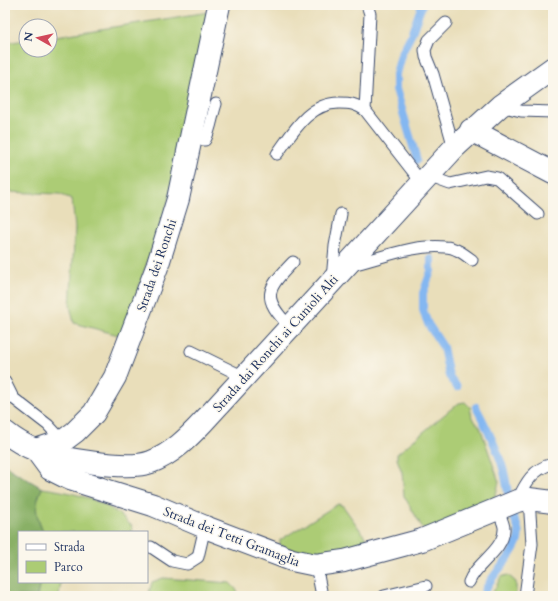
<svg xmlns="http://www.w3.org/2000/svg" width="558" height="601" font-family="Cardo,serif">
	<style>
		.green { fill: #accc74; stroke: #647e69 }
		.forest { fill: #89b066; stroke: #527062 }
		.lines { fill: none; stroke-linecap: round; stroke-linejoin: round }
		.stream { stroke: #84b7f1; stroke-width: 8 }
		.lane-casing { stroke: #3a496c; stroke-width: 13 }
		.street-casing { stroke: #3a496c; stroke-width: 24 }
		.lane { stroke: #fff; stroke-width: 11 }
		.street { stroke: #fff; stroke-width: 22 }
		.labels { text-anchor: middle; stroke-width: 3; stroke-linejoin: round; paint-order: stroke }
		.street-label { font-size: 13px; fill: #1b2f5e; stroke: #fbf7ec }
	</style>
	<rect width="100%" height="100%" fill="#fbf7ec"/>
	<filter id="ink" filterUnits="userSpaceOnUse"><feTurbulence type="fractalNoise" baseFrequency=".025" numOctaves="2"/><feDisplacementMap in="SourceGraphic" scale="8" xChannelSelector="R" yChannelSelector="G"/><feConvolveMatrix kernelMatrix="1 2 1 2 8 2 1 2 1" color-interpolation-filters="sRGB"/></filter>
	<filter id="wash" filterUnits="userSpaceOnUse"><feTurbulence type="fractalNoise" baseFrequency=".012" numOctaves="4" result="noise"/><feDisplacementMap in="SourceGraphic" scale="16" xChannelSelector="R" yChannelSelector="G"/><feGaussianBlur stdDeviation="0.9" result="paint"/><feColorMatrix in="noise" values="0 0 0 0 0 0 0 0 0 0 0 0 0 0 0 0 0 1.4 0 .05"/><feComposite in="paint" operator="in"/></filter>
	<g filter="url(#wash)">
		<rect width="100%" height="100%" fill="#e9deba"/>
		<!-- green -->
		<g class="green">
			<polygon points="209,12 169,199 122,336 74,323 70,306 75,228 72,199 59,194 5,192 5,43 26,40 26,50 50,50 50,37"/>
			<polygon points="465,402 470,407 472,418 480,427 499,482 496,494 491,502 427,531 422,527 404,496 402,472 397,459 397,454 451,409 459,403"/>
			<path d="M 42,488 C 66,491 93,497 113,510 C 120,514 126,521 132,526 L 132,532 L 43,532 C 35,513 34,507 42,488 Z"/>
			<polygon points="338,504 343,506 368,541 367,546 310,557 280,545 280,540"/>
			<polygon points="508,575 516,582 516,596 491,596 501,577"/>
			<polygon points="163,578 230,583 236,589 239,596 148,596 152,582"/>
			<polygon points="40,582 61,582 59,596 37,596"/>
		</g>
		<!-- forest -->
		<path class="forest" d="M 5,464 L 10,469 L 42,488 C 34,507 35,513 43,532 L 19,532 L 19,582 L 40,582 L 37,596 L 5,596 Z"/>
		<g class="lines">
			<!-- stream -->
			<g class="stream">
				<polyline points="417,160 396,89 396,74 401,55 411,35 422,5"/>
				<polyline points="431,259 431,271 423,293 423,310 428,324 443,347 449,376 457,387"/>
				<path d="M 476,407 C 486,426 497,447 503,468 C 507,482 508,496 511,510 C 515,522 523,532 516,545 C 508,563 489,576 483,596"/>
			</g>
		</g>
	</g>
	<g filter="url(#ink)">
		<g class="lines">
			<defs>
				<g id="lane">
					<polyline points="446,23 429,40 425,50 426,57 433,74 454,148"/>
					<polyline points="500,106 521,111 553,112"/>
					<polyline points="365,110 370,14 367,5"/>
					<path d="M 190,146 L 197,140 L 205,140 C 211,129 212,115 216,104"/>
					<path d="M 277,154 C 293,132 309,103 339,103 C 351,103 355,104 365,110 L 422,183"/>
					<polyline points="428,176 450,184 486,176 497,178 538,214"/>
					<path d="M 351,265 C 381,258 413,244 445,247 C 455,247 464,254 472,260"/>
					<polyline points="332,279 335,246 341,214"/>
					<path d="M 290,327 C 261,297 266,290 293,262"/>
					<polyline points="191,351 244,377"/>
					<polyline points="5,382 13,398 48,425 63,441"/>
					<path d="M 517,501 C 525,484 533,468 553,464"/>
					<polyline points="151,547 172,561 187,564 198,557 205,527"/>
					<polyline points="316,565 322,596"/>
					<path d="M 469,582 C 476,563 503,551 504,530 C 505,524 499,515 497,509"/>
					<polyline points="384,596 426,586"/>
					<polyline points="525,596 532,544 529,499"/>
				</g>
				<g id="street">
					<polyline points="471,130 553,173"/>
					<path d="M 5,432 C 15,440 25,446 36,450 C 61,459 127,471 151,462 C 172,454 188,438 203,422 L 454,148 L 500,106 L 553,68"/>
					<polyline points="36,450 50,469 70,479 153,505 205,527 292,560 316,565 344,561 422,540 517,501 529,499 553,502"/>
					<polyline points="36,450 63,441 75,432 94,413 115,377 157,267 178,199 219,5"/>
				</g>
			</defs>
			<!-- lane casing -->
			<use href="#lane" class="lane-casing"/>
			<!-- street casing -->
			<use href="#street" class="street-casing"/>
			<!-- lane -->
			<use href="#lane" class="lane"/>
			<!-- street -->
			<use href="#street" class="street"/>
		</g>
	</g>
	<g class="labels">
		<!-- street labels -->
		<g class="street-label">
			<text transform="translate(156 265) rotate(-71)" y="5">Strada dei Ronchi</text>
			<text transform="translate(275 343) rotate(-48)" y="5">Strada dai Ronchi ai Cunioli Alti</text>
			<text transform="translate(232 536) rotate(21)" y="5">Strada dei Tetti Gramaglia</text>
		</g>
	</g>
	<!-- margin -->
	<rect width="558" height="601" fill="none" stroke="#fbf7ec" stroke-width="20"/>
	<!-- legend -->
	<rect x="18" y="531" width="130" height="52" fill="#fbf7ec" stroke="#a1a7b3"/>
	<rect x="26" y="544" width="20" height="6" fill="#ffffff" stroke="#a1a7b3"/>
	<text x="54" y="551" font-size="12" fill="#1b2f5e">Strada</text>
	<rect x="26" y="561" width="20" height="12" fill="#accc74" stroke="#a1a7b3"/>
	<text x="54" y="571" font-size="12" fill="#1b2f5e">Parco</text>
	<!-- north arrow -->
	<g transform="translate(38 38) rotate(278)"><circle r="19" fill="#fbf7ec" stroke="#a1a7b3"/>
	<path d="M0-3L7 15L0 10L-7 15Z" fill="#d1495b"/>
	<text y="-6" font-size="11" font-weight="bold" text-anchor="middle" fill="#1b2f5e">N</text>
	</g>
</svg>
